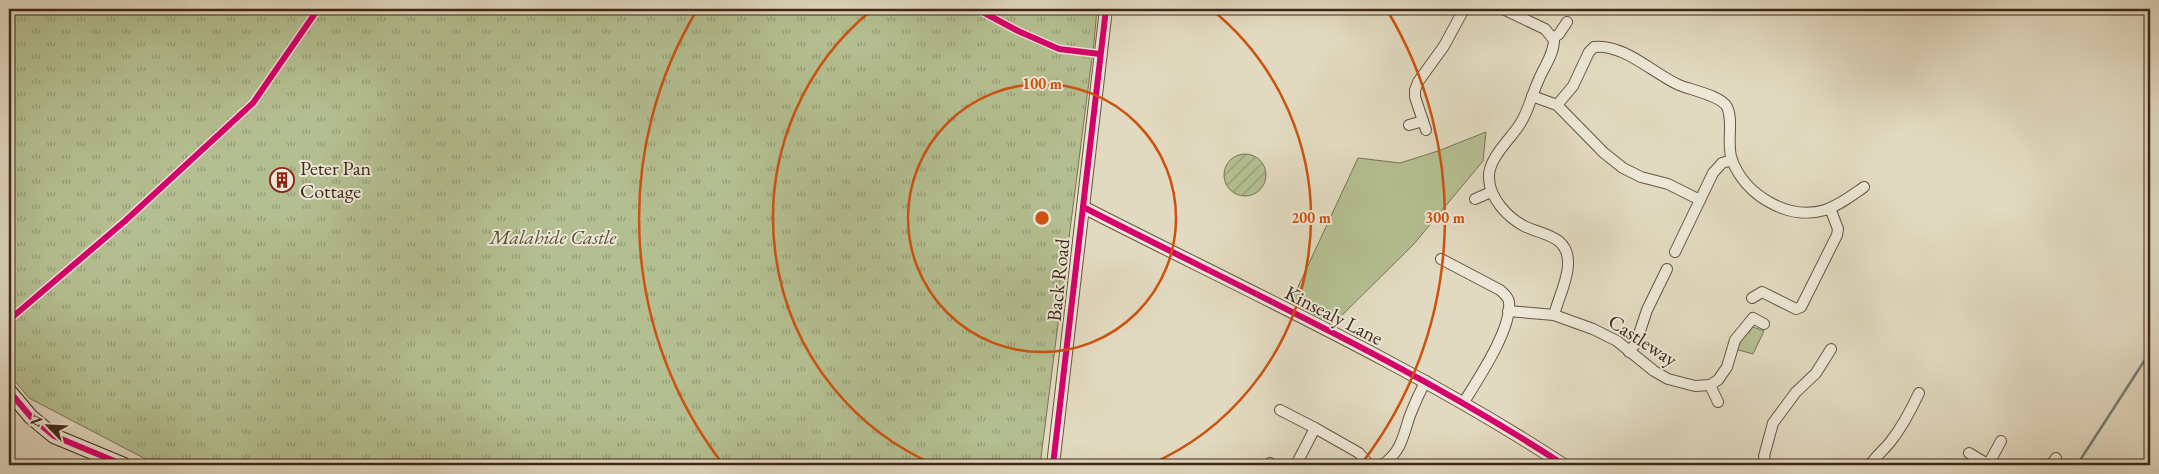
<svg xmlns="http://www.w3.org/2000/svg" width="2159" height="474" font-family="'EB Garamond',serif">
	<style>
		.grass { fill: #b4bf91; stroke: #797354 }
		.park { fill: url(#park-tufts); stroke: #797354 }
		.garden { fill: url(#garden-furrows); stroke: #797354 }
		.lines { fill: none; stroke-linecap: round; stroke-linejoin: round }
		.stream { stroke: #727f75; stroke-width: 2.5 }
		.minor-casing { stroke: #675442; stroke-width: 12 }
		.tertiary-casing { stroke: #675442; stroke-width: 14 }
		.secondary-casing { stroke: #3e2718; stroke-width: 16 }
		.minor { stroke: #ece7d6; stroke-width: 10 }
		.tertiary { stroke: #ece7d6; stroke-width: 12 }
		.secondary { stroke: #ece7d6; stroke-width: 14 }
		.cycleway-casing { stroke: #ece7d6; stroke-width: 9 }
		.cycleway { stroke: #d6006c; stroke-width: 6 }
		.ring { fill: none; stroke: #ce520e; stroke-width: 2.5 }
		.labels { text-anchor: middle; stroke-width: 4; stroke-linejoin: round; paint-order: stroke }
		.poi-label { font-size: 20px; fill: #3e2718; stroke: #ece7d6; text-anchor: start }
		.park-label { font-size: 20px; font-style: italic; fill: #5c4d36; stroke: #ece7d6 }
		.street-label { font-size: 20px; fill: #3e2718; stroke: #ece7d6 }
		.centre { fill: #ce520e; stroke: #ece7d6; stroke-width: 2.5 }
		.ring-label { font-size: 15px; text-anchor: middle; font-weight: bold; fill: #ce520e; stroke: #ece7d6; stroke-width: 4; stroke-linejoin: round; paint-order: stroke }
	</style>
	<defs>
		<pattern id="park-tufts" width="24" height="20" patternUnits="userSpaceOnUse" patternTransform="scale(1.25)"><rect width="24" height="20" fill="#b4bf91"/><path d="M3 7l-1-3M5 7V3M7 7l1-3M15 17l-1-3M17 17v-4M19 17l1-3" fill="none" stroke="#949b75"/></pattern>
		<pattern id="garden-furrows" width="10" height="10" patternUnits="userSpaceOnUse" patternTransform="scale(1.25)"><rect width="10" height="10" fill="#b4bf91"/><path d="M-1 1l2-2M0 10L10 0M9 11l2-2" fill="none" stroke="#949b75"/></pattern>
	</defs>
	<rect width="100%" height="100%" fill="#e2dac0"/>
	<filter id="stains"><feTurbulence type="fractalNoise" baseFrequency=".004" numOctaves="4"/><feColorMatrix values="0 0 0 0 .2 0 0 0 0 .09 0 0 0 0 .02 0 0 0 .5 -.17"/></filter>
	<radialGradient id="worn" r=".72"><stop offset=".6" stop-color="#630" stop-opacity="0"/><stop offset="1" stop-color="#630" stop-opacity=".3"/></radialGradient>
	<!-- grass -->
	<polygon class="grass" points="1486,132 1483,161 1413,245 1333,324 1291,302 1358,158 1400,163 1438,151"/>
	<!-- park -->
	<g class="park">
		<polygon points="9,9 1097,9 1094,42 1040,465 157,465 29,398 9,374"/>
		<polygon points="1753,327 1764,331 1753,354 1735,349 1737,344"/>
	</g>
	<!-- garden -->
	<circle class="garden" cx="1245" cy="175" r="21"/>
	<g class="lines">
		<!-- stream -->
		<polyline class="stream" points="2077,465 2150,352"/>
		<defs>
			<g id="minor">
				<path d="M 1503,9 L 1545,29 L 1554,40 C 1554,54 1544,67 1539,79 C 1532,94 1529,110 1520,124 C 1510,140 1487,159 1489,179 C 1490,198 1507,217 1524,226 C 1542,235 1569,235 1568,264 C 1568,280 1558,299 1554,315"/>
				<polyline points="1553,38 1559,34 1567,22"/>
				<polyline points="1532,96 1557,105 1604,153 1623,168 1641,177 1668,184 1700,200"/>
				<path d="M 1557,105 L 1573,86 L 1589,52 L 1594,47 C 1623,43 1654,74 1679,85 C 1691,90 1722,96 1727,107 C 1734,121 1726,144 1732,160 C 1745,195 1788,221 1825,210 C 1840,205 1851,196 1864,187"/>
				<polyline points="1409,125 1423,121"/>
				<polyline points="1426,130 1415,97 1415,90 1418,82 1444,46 1464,9"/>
				<polyline points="1475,199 1491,192"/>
				<polyline points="1675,252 1713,173 1722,163 1732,160"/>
				<path d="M 1441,259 L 1500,290 C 1504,294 1508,296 1509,302 C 1512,329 1478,379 1464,402"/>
				<polyline points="1752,298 1762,292 1796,309 1801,307 1837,235 1838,229 1830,208"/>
				<polyline points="1508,311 1554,315 1593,329 1617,341 1654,371 1668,379 1695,386 1710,385 1718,380 1727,367 1735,340 1753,318 1764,324"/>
				<polyline points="1629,352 1636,343 1647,310 1667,269"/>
				<polyline points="1710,385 1718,402"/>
				<polyline points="1280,410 1315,428"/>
				<polyline points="1969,453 1989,465"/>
				<polyline points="1270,463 1273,465"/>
				<polyline points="1296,465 1315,428 1359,453 1369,465"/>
				<path d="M 1382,465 C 1400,453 1403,438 1409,418 C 1414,405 1419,393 1426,381"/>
				<polyline points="1766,465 1764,456 1773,423 1796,392 1816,373 1831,349"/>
				<path d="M 1870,465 C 1876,456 1884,450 1891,441 C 1902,427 1911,410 1919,393"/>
				<polyline points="1988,465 2001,441"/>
				<polyline points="2051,465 2056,458"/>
			</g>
			<g id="tertiary">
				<path d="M 1083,207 C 1245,290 1411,365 1564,465"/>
				<polyline points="1053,465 1106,9"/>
			</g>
			<polyline id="secondary" points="9,391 31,417 54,436 124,465"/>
		</defs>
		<!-- minor casing -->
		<use href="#minor" class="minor-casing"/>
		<!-- tertiary casing -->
		<use href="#tertiary" class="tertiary-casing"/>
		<!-- secondary casing -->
		<use href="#secondary" class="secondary-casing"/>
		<!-- minor -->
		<use href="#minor" class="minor"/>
		<!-- tertiary -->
		<use href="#tertiary" class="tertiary"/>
		<!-- secondary -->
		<use href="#secondary" class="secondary"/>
		<defs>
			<g id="cycleway">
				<polyline points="977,9 1018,31 1059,49 1100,54"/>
				<path d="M 1083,207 C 1245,290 1411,365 1564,465"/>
				<polyline points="9,320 125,221 253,103 318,9"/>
				<polyline points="9,391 31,417 54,436 124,465"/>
				<polyline points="1053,465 1106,9"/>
			</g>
		</defs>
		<!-- cycleway casing -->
		<use href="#cycleway" class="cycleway-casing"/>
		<!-- cycleway -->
		<use href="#cycleway" class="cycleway"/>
	</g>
	<!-- distance rings -->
	<g class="ring">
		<circle cx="1042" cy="218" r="134"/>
		<path d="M935 465A269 269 0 0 1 873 9M1211 9A269 269 0 0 1 1149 465"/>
		<path d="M722 463A403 403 0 0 1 697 10M1387 10A403 403 0 0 1 1362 463"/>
	</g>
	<!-- icons -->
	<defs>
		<symbol id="building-ring" viewBox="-11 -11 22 22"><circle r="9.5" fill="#ece7d6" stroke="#8f2418" stroke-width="1.5"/><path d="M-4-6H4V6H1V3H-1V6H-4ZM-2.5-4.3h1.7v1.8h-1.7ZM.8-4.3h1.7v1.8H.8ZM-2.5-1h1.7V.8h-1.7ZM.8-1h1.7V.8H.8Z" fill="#8f2418"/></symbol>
	</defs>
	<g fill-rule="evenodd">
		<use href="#building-ring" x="268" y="166" width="28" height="28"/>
	</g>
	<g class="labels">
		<!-- poi labels -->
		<g class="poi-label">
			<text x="300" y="175">Peter Pan<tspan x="300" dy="23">Cottage</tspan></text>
		</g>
		<!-- park labels -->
		<g class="park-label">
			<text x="553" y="244">Malahide Castle</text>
		</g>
		<!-- street labels -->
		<g class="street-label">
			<text transform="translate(1058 280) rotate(-84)" y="7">Back Road</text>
			<text transform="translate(1334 315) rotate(27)" y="7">Kinsealy Lane</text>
			<text transform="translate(1643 340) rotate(33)" y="7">Castleway</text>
		</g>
	</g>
	<circle cx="1042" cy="218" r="8" class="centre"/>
	<g class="ring-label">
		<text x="1042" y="89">100 m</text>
		<text x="1311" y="223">200 m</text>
		<text x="1445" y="223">300 m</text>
	</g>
	<!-- margin -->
	<rect width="2159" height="474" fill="none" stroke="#e2dac0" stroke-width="30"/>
	<rect x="10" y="10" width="2139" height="454" fill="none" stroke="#3e2718" stroke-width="2.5"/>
	<rect x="15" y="15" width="2129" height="444" fill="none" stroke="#3e2718"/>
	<!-- north arrow -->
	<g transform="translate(48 426) rotate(294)" stroke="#ece7d6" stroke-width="4" paint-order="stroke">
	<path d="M0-4L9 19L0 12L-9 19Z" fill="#3e2718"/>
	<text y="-8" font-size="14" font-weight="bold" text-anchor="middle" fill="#3e2718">N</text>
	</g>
	<rect width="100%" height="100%" filter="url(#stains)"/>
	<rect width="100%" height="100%" fill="url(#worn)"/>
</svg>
